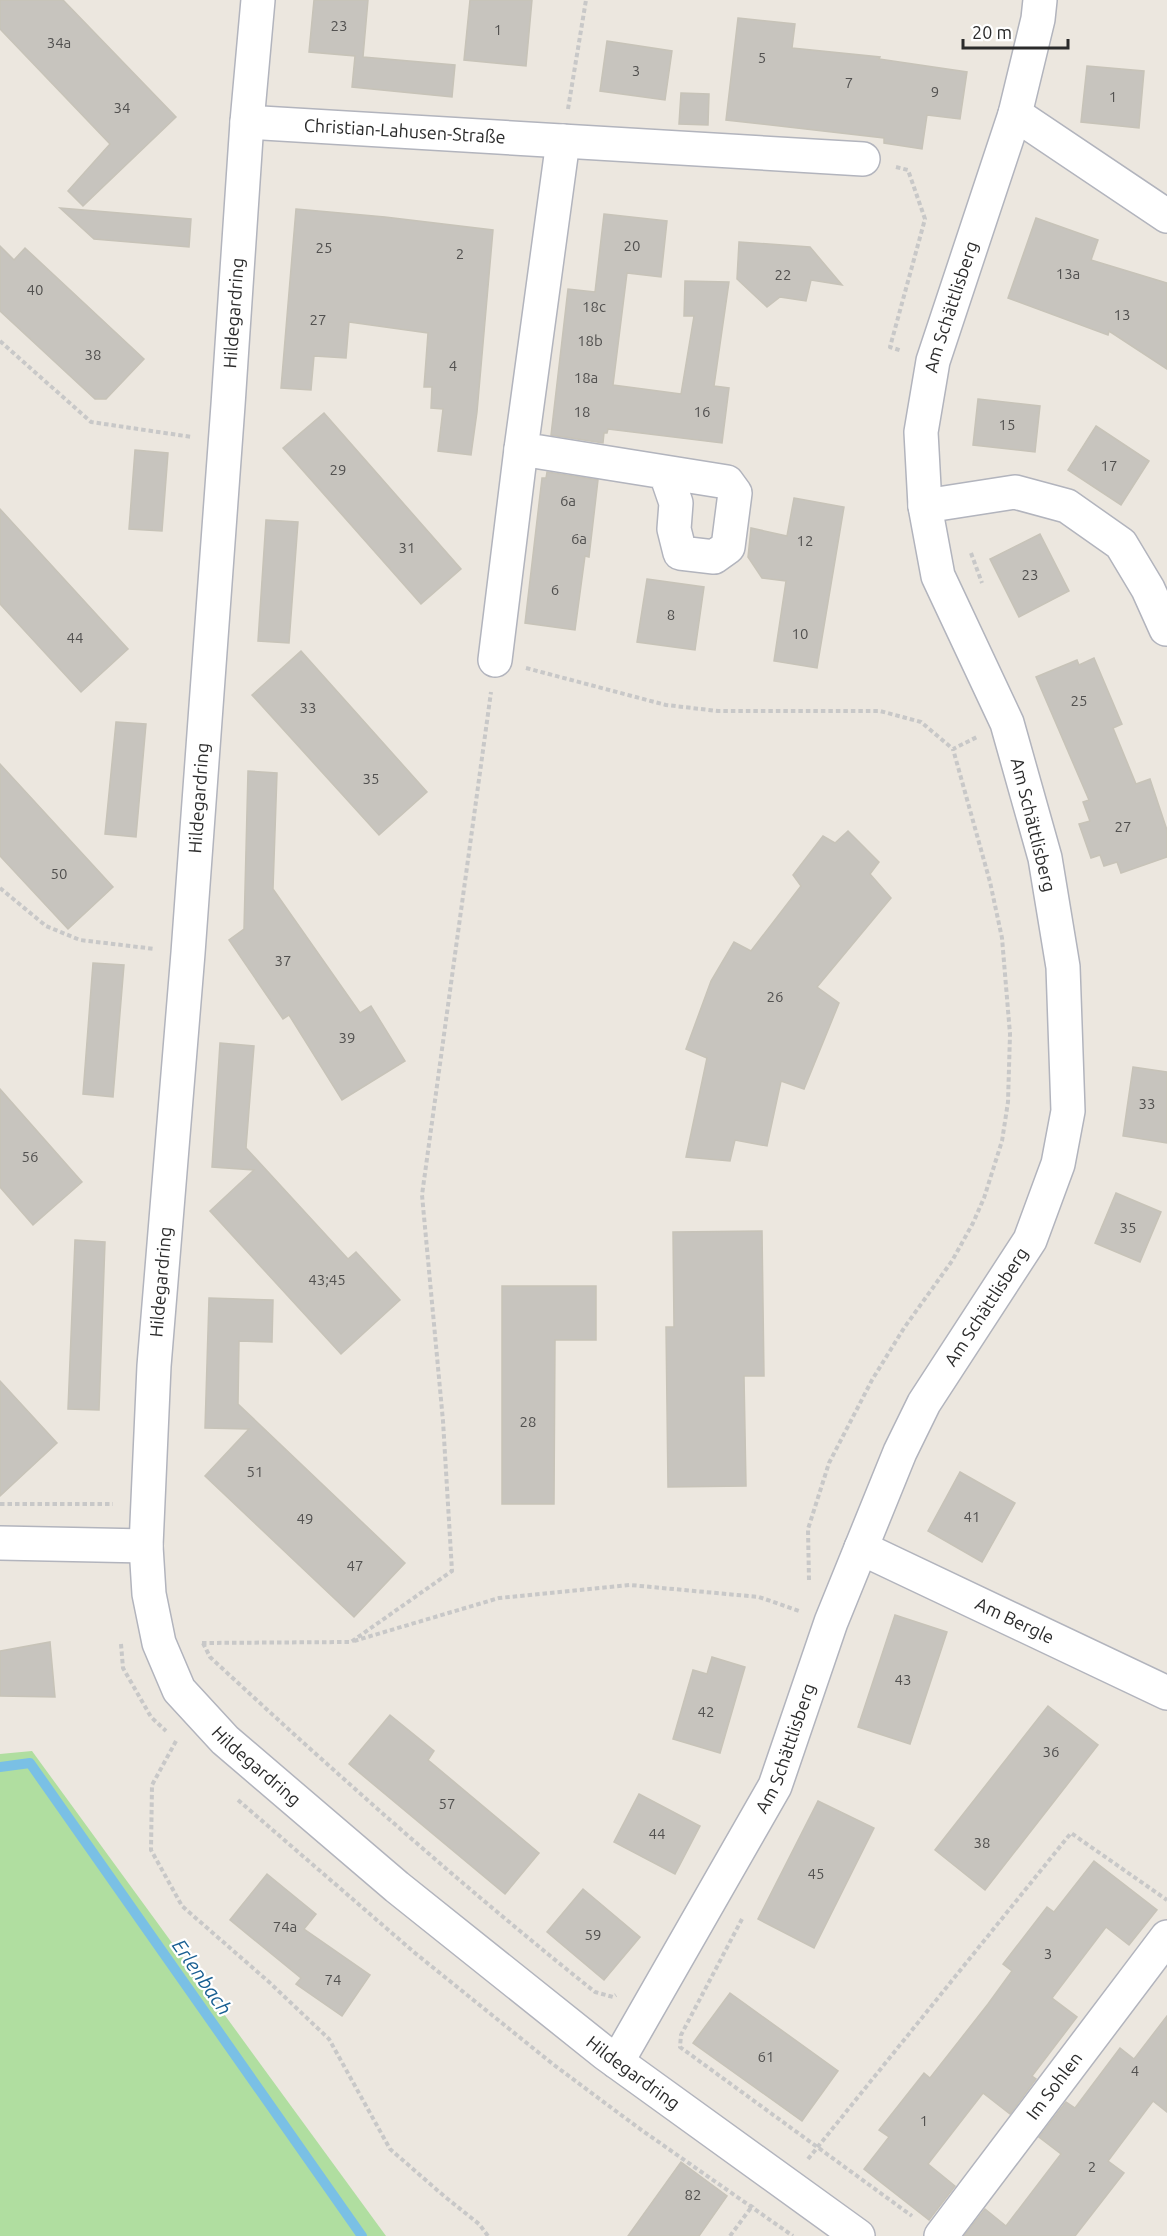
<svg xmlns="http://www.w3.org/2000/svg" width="1167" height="2236" font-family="Ubuntu,sans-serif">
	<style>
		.green { fill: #b0dea0 }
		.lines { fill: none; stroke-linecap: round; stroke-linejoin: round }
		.stream { stroke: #7ac0e5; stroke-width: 10 }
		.building { fill: #c7c4be; stroke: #c7c3b8; stroke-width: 1.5 }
		.street-casing { stroke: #b2b4bd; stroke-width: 36 }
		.path { stroke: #c8c8c8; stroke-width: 4; stroke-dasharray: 4.5 3; stroke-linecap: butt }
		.street { stroke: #fff; stroke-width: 33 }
		.labels { text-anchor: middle; stroke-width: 4.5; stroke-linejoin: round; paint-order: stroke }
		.number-label { font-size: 15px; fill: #525150 }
		.street-label { font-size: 18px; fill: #2b2b2b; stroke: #fff }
		.water-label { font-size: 20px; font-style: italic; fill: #195f92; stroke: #fff }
	</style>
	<rect width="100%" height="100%" fill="#ece7df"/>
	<!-- green -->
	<polygon class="green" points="32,1751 386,2236 0,2236 0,1754"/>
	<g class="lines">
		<!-- stream -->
		<polyline class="stream" points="0,1767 30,1763 362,2236"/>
	</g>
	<!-- building -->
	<g class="building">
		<polygon points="0,0 63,0 176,117 83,206 68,191 110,144 0,29"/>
		<polygon points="314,0 368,0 363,57 455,65 452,97 352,87 355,56 309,52"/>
		<polygon points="470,0 532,0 526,66 464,60"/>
		<polygon points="738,18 795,24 792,48 880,57 879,59 967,72 960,119 927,115 922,149 884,143 884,138 726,120"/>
		<polygon points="607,41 672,51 665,100 600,91"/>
		<polygon points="1087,66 1144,71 1139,128 1081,122"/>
		<polygon points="681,93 709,94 708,125 679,124"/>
		<polygon points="60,208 191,219 189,247 94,239"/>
		<polygon points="296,209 385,217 493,230 477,412 471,455 438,451 443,409 431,408 432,387 424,387 428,333 349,322 346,358 314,356 311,390 281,388"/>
		<polygon points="604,214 667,221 661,277 627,273 613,385 681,394 694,316 684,316 685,281 729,282 714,386 729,388 722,443 608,429 607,433 604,433 603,443 551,435 568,289 595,292"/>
		<polygon points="1036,218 1098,240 1091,260 1167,283 1167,369 1109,331 1108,335 1008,298"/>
		<polygon points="739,242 810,247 842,285 811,280 806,301 780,297 767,307 737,279"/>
		<polygon points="0,246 14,260 25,248 144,359 106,399 95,399 0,311"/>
		<polygon points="978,399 1040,406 1035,452 973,445"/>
		<polygon points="324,413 461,569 421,604 283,448"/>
		<polygon points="1096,426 1149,461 1121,505 1068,470"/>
		<polygon points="135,450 168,453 162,531 129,529"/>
		<polygon points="547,472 598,480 589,557 585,556 575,630 525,623 542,478 546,478"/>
		<polygon points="794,498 844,507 817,668 774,661 786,581 762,578 748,557 751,528 787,536"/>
		<polygon points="0,509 128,649 81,692 0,604"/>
		<polygon points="266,520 298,522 289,643 258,641"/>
		<polygon points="1040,534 1069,591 1019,617 990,559"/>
		<polygon points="647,579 704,587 695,650 637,642"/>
		<polygon points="301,651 427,792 379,835 252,695"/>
		<polygon points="1094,658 1122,724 1113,728 1136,784 1150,779 1167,830 1167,857 1121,873 1117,862 1104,866 1100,855 1091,858 1079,824 1090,821 1083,802 1089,800 1036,677 1077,660 1079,665"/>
		<polygon points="116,722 146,724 136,837 105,834"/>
		<polygon points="0,764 113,887 68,929 0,856"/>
		<polygon points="248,771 277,773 273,889 360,1013 371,1006 405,1061 342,1100 289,1015 283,1019 229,940 244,929"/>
		<polygon points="848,831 879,862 870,874 891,898 817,987 839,1003 804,1089 781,1081 767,1146 735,1140 730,1161 686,1157 707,1058 686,1049 711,981 734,942 751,951 801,886 793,875 823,836 835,843"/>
		<polygon points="93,963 124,965 113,1097 83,1094"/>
		<polygon points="220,1043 254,1046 246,1148 348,1259 356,1252 400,1300 341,1354 210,1211 254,1170 212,1167"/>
		<polygon points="1133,1067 1167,1072 1167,1143 1123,1136"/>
		<polygon points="0,1089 82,1182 33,1225 0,1187"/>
		<polygon points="1116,1193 1161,1212 1140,1262 1095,1243"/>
		<polygon points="762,1231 764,1376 744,1376 746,1486 668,1487 666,1327 674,1327 673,1232"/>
		<polygon points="75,1240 105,1242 99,1410 68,1409"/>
		<polygon points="502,1286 596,1286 596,1340 555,1340 554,1504 502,1504"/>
		<polygon points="209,1298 273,1300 272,1342 239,1341 238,1404 405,1563 354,1617 205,1476 249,1429 205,1428"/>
		<polygon points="0,1381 57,1443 0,1496"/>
		<polygon points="960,1472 1015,1503 982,1562 928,1531"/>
		<polygon points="895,1615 947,1632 910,1744 858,1727"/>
		<polygon points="50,1642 55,1697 0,1696 0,1651"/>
		<polygon points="712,1657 745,1667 720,1753 673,1739 693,1670 707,1674"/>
		<polygon points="1048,1706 1098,1745 985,1890 935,1850"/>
		<polygon points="390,1715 434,1751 428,1760 539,1853 505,1894 349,1764"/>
		<polygon points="639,1794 700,1826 675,1874 614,1842"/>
		<polygon points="818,1801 874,1828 814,1948 758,1919"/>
		<polygon points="1094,1861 1157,1910 1129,1945 1106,1927 1052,1998 1077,2017 1032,2076 1036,2079 1010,2114 983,2093 928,2164 955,2186 929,2220 864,2169 889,2137 879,2130 924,2073 930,2078 988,2004 1012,1971 1003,1964 1047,1907 1054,1912"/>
		<polygon points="267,1874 316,1914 304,1929 370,1975 342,2016 296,1984 301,1978 230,1920"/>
		<polygon points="583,1889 640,1937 604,1980 547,1932"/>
		<polygon points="730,1993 838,2071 802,2121 693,2043"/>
		<polygon points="1167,2016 1167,2112 1153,2101 1108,2161 1124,2173 1075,2236 964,2236 985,2209 1006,2226 1061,2154 1039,2137 1066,2102 1075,2108 1120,2048 1134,2059"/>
		<polygon points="681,2162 727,2196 699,2236 628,2236"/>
	</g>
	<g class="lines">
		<defs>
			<g id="street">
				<path id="s1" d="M 258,0 L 247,122 L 228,405 L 188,953 L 154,1366 L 146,1546 L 149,1594 L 159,1643 L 179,1690 L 225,1740 L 397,1887 L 606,2054 L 858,2236"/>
				<polyline points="1015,114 1167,216"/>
				<path id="s2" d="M 247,122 L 863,159"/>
				<polyline points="563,141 521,449 727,482 735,493 728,547 714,557 680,553 674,529 676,503 666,474"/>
				<polyline points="925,506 1015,492 1067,506 1121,544 1148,589 1166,629"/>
				<polyline points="495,660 521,449"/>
				<polyline points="0,1543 146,1546"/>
				<path id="s3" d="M 861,1548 L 1167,1693"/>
				<path id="s4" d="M 617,2062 L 775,1786 L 831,1622 L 900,1452 L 924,1403 L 1030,1240 L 1058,1164 L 1068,1111 L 1063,967 L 1045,858 L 1007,723 L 938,576 L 925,506 L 921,432 L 933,361 L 1015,114 L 1038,19 L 1040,0"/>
				<path id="s5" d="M 941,2236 L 1167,1937"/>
			</g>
		</defs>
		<!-- street casing -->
		<use href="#street" class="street-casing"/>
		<!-- path -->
		<g class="path">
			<polyline points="568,109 586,0"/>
			<polyline points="896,167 908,170 925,219 890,347 902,351"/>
			<polyline points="0,341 91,422 192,437"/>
			<polyline points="971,553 982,583"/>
			<polyline points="526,668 666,705 718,711 880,711 921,722 953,749 977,737"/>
			<polyline points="0,888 46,926 80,940 155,949"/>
			<polyline points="0,1504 113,1504"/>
			<polyline points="809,1580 808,1529 829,1463 872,1380 904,1328 952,1261 973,1223 984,1198 1002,1141 1008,1102 1010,1034 1002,938 990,882 953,749"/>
			<polyline points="354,1641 499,1598 630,1585 759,1597 799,1611"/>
			<polyline points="202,1643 351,1642 452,1571 443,1421 422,1195 491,692"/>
			<path d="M 203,1643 L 210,1657 C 335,1773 462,1886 595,1992 L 613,1997 L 616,1995"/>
			<polyline points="121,1644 123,1668 151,1717 166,1731"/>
			<polyline points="176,1741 152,1785 151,1850 182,1906 269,1982 329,2039 390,2149 444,2196 479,2224 488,2236"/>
			<polyline points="238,1800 415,1953 554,2065 640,2129 793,2236"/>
			<polyline points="742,1919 681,2035 680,2047 912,2216"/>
			<polyline points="808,2159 1071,1833 1167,1900"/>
			<polyline points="730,2236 753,2205"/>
		</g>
		<!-- street -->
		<use href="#street" class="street"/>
	</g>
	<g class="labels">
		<!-- number labels -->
		<g class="number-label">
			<text x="339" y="31">23</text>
			<text x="498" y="35">1</text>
			<text x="59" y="48">34a</text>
			<text x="762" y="63">5</text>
			<text x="636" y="76">3</text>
			<text x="849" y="88">7</text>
			<text x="935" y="97">9</text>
			<text x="1113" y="102">1</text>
			<text x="122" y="113">34</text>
			<text x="632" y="251">20</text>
			<text x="324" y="253">25</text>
			<text x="460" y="259">2</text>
			<text x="1068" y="279">13a</text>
			<text x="783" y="280">22</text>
			<text x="35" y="295">40</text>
			<text x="594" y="312">18c</text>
			<text x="1122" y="320">13</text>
			<text x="318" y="325">27</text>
			<text x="590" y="346">18b</text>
			<text x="93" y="360">38</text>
			<text x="453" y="371">4</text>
			<text x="586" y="383">18a</text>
			<text x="582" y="417">18</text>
			<text x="702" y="417">16</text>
			<text x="1007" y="430">15</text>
			<text x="1109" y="471">17</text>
			<text x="338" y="475">29</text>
			<text x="568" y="506">6a</text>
			<text x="579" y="544">6a</text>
			<text x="805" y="546">12</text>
			<text x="407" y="553">31</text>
			<text x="1030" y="580">23</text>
			<text x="555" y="595">6</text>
			<text x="671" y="620">8</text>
			<text x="800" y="639">10</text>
			<text x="75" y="643">44</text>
			<text x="1079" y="706">25</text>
			<text x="308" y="713">33</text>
			<text x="371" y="784">35</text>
			<text x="1123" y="832">27</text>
			<text x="59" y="879">50</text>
			<text x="283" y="966">37</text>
			<text x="775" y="1002">26</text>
			<text x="347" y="1043">39</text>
			<text x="1147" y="1109">33</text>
			<text x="30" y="1162">56</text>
			<text x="1128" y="1233">35</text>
			<text x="327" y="1285">43;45</text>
			<text x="528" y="1427">28</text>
			<text x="255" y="1477">51</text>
			<text x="972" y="1522">41</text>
			<text x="305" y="1524">49</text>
			<text x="355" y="1571">47</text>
			<text x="903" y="1685">43</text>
			<text x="706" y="1717">42</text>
			<text x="1051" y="1757">36</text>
			<text x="447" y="1809">57</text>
			<text x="657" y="1839">44</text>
			<text x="982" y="1848">38</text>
			<text x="816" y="1879">45</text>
			<text x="285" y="1932">74a</text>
			<text x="593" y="1940">59</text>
			<text x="1048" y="1959">3</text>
			<text x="333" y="1985">74</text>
			<text x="766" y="2062">61</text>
			<text x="1135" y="2076">4</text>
			<text x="924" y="2126">1</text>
			<text x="1092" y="2172">2</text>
			<text x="693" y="2200">82</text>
		</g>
		<!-- street labels -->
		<g class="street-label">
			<text dy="6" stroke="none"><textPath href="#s2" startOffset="158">Christian-Lahusen-Straße</textPath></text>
			<text dy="6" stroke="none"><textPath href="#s4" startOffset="1890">Am Schättlisberg</textPath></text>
			<text transform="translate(234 313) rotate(-86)" y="6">Hildegardring</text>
			<text transform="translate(199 798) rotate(-86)" y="6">Hildegardring</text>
			<text transform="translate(1033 825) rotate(76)" y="6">Am Schättlisberg</text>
			<text transform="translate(161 1282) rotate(-85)" y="6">Hildegardring</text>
			<text dy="6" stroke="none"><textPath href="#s4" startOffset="844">Am Schättlisberg</textPath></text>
			<text dy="6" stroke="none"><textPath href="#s3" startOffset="170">Am Bergle</textPath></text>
			<text dy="6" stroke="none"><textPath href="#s4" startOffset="357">Am Schättlisberg</textPath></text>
			<text dy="6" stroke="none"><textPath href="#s1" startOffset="1808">Hildegardring</textPath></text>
			<text dy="6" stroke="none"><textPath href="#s1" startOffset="2294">Hildegardring</textPath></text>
			<text dy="6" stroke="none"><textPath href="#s5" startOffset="188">Im Sohlen</textPath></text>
		</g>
		<!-- water labels -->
		<g class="water-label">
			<text transform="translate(202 1977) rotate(55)" y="7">Erlenbach</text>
		</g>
	</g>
	<!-- scale -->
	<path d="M963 39v9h105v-9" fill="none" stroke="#2b2b2b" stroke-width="3"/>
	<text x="972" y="39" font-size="18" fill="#2b2b2b" stroke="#ffffff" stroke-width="4.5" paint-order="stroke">20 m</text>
</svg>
